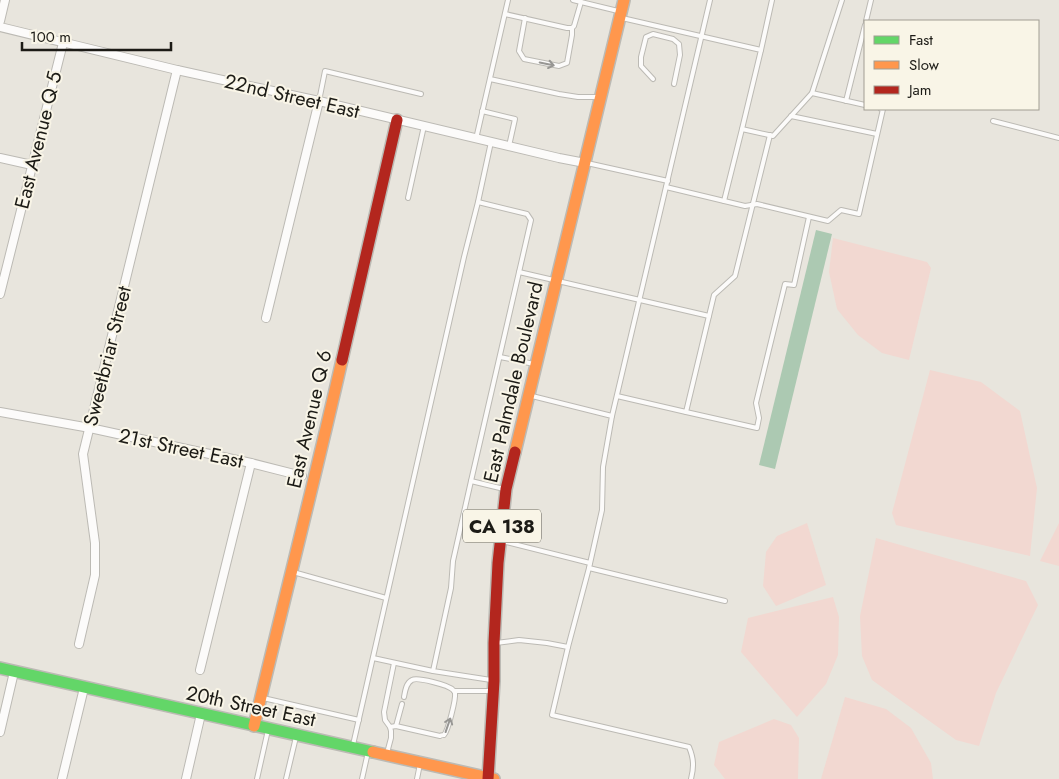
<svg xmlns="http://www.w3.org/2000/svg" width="1059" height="779" font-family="Jost,sans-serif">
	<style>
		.green { fill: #f2d8d1 }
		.water { fill: #acc9b2 }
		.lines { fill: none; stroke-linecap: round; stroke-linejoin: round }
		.lane-casing { stroke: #bcbab4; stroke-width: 6 }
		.street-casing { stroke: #bcbab4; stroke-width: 10 }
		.fast-casing { stroke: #bcbab4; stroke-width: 14 }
		.slow-casing { stroke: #bcbab4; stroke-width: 14 }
		.jam-casing { stroke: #bcbab4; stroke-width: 14 }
		.lane { stroke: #fcfbfa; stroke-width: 4 }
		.street { stroke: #fcfbfa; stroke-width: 8 }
		.fast { stroke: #63d668; stroke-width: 11 }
		.slow { stroke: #ff974d; stroke-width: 11 }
		.jam { stroke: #b3261e; stroke-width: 11 }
		.oneway { stroke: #979693 }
		.labels { text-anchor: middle; stroke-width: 4; stroke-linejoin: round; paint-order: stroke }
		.shield { fill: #f9f5e7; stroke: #5e5c55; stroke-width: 1 }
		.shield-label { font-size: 19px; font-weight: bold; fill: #1c1b16 }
		.street-label { font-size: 20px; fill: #1c1b16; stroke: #f9f5e7 }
	</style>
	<rect width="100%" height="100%" fill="#e8e5dd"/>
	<!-- green -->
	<g class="green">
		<polygon points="833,238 927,262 931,268 909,360 882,353 858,335 837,309 829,272"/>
		<polygon points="930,370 981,382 1020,411 1037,488 1030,556 896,525 892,513"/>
		<polygon points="807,523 826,585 776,606 763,586 766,552 777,536"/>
		<polygon points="1059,523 1059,566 1040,561"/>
		<polygon points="876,538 1026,581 1038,605 996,693 979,746 956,740 872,680 862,656 860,616"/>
		<polygon points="833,597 839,617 838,655 826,684 797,717 741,652 748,618"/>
		<polygon points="845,697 886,709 911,728 931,763 933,779 821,779"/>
		<polygon points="774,719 791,725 799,738 798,779 725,779 714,765 719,742"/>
	</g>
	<!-- water -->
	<polygon class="water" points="816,230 832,234 775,469 759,465"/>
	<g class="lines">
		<defs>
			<g id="lane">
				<polyline points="573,0 581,2"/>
				<polyline points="505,14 567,28 572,28 574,26 581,2 618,11"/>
				<polyline points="525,18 519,51 524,59 559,66 567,63 572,35 572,28"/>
				<polyline points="622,18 761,50 742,129"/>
				<polyline points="866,21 871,0"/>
				<polyline points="761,50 772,0"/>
				<polyline points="490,79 559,94 578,97 598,97"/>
				<polyline points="653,79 641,66 641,57 646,37 653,34 673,39 679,44 680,55 674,84"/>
				<polyline points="812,93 842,0"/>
				<polyline points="319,101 325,71 421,94"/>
				<polyline points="846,101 865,25"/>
				<polyline points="482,111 515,119 509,146"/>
				<polyline points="791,116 877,134"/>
				<polyline points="993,121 1059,138"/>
				<polyline points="476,139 508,0"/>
				<polyline points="587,163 668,181"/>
				<polyline points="666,187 745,206 757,204 828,221 841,210 859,214 883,109 881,109"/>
				<polyline points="408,198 424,126"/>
				<polyline points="724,201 742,129 773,136 812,93 865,105"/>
				<polyline points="478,202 491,142"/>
				<polyline points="519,272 709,316"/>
				<polyline points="500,357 534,364"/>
				<polyline points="532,396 612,416 603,467 602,510 589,568 725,601"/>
				<polyline points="617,396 686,412 714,295 735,276 770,135"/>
				<polyline points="686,412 757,428 759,418 756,403 785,284 794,285 809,217"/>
				<polyline points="612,416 710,0"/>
				<polyline points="471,481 453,561 451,588 433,671 491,680"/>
				<polyline points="502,541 590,563"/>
				<polyline points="293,572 386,598"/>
				<polyline points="496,643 519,640 547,643 568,647 589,568"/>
				<path d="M 568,647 L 552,715 L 689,747 C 694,759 694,767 691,779"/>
				<polyline points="373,658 433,671"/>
				<polyline points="454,691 491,691"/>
				<polyline points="263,698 359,720"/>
				<polyline points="396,726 402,704"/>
				<path d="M 390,727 L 396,726 L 440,736 C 441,735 443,735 444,735 C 448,731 456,699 455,693 C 455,692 454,691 453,690 C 449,685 417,677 412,680 C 406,683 405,691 404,697"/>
				<polyline points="353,745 464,257 478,202 527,214 531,220 471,481 504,489"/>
				<polyline points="387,753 391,738 391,731 390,727 385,720 384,712 394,663"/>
				<polyline points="257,779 268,730"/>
				<polyline points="286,779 296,737"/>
				<polyline points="362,779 368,752"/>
				<polyline points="417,779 420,764"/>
			</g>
			<g id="street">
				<polyline points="0,21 5,0"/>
				<polyline points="0,27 177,70 319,101 559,158 585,163"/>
				<polyline points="0,158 32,165"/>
				<polyline points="0,294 63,43"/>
				<polyline points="266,318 319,101"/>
				<polyline points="0,412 90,428 251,463 302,476"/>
				<polyline points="79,644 95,575 95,543 83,454 177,70"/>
				<polyline points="200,670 251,463"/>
				<polyline points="0,732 14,672"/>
				<polyline points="62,779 84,688"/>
				<polyline points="186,779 201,714"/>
			</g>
			<polyline id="fast" points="0,668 373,752"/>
			<g id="slow">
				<polyline points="515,452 624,0"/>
				<path d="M 254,726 C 283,604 314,483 342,360"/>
				<polyline points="373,752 494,779"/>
			</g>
			<g id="jam">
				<polyline points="342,360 397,120"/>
				<polyline points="488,779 494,681 494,643 498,563 506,489 515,452"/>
			</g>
		</defs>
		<!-- lane casing -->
		<use href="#lane" class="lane-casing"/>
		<!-- street casing -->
		<use href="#street" class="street-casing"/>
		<!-- fast casing -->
		<use href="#fast" class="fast-casing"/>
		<!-- slow casing -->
		<use href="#slow" class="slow-casing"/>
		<!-- jam casing -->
		<use href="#jam" class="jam-casing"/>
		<!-- lane -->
		<use href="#lane" class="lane"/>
		<!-- street -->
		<use href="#street" class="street"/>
		<!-- fast -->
		<use href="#fast" class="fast"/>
		<!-- slow -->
		<use href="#slow" class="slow"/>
		<!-- jam -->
		<use href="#jam" class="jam"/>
	</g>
	<!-- one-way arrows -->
	<defs><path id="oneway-shaft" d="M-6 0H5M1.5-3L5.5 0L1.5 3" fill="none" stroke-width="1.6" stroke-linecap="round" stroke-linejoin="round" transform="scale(1.25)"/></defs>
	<g class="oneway">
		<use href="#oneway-shaft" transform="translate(547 64) rotate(12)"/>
		<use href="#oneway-shaft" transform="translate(448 725) rotate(-71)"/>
	</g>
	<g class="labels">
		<!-- shield labels -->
		<rect class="shield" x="463" y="509.5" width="78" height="33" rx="4"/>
		<g class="shield-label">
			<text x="502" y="533">CA 138</text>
		</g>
		<!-- street labels -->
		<g class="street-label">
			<text transform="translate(292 96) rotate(13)" y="7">22nd Street East</text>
			<text transform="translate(38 140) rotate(-76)" y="7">East Avenue Q 5</text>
			<text transform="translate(107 356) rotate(-76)" y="7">Sweetbriar Street</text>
			<text transform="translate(513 382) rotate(-77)" y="7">East Palmdale Boulevard</text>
			<text transform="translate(309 419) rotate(-77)" y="7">East Avenue Q 6</text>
			<text transform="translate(181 448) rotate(12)" y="7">21st Street East</text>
			<text transform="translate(251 706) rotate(12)" y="7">20th Street East</text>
		</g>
	</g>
	<!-- legend -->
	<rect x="864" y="20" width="175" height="90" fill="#f9f5e7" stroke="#a19e93"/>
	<rect x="874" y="36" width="25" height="8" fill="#63d668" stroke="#a19e93"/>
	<text x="909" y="45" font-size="15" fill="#1c1b16">Fast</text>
	<rect x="874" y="61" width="25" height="8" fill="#ff974d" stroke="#a19e93"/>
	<text x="909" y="70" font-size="15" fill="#1c1b16">Slow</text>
	<rect x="874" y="86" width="25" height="8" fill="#b3261e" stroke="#a19e93"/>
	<text x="909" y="95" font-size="15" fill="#1c1b16">Jam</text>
	<!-- scale -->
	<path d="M22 42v8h149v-8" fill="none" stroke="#1c1b16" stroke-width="2.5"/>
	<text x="30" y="42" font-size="15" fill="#1c1b16" stroke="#f9f5e7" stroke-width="4" paint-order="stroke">100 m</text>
</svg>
